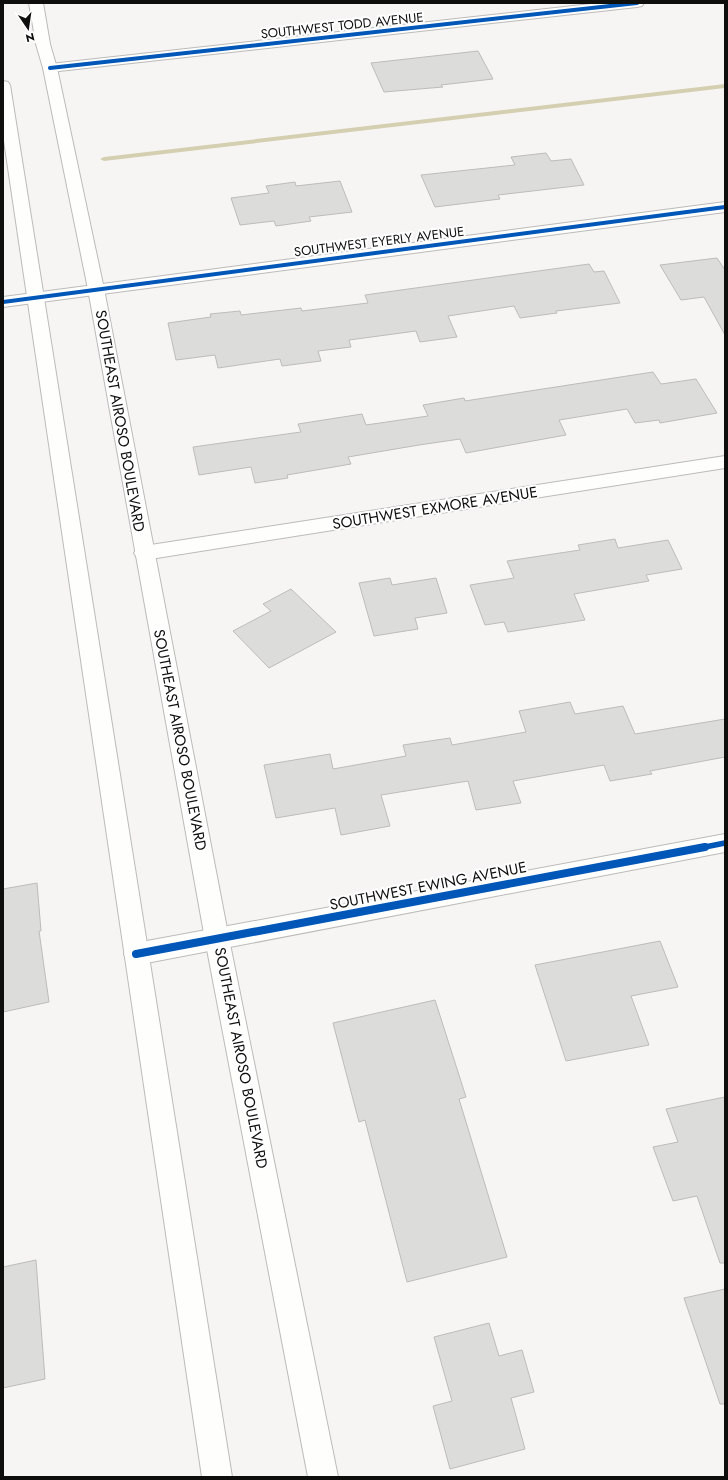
<svg xmlns="http://www.w3.org/2000/svg" width="728" height="1480" font-family="Jost,sans-serif">
	<style>
		.lines { fill: none; stroke-linecap: round; stroke-linejoin: round }
		.stream { fill: #d5cfb1; fill-rule: evenodd }
		.building { fill: #dcdcda; stroke: #bdbcba }
		.minor-casing { stroke: #bcbbba; stroke-width: 2 }
		.secondary-casing { stroke: #bcbbba; stroke-width: 2 }
		.minor { fill: #fefefd; fill-rule: evenodd }
		.secondary { fill: #fefefd; fill-rule: evenodd }
		.cycleway-far2-casing { stroke: #fff; stroke-width: 6 }
		.cycleway-far1-casing { stroke: #fff; stroke-width: 8 }
		.cycleway-casing { stroke: #fff; stroke-width: 10 }
		.cycleway-far2 { stroke: #0057b8; stroke-width: 4 }
		.cycleway-far1 { stroke: #0057b8; stroke-width: 5.5 }
		.cycleway { stroke: #0057b8; stroke-width: 8 }
		.labels { text-anchor: middle; stroke-width: 4; stroke-linejoin: round; paint-order: stroke }
		.far-street-label { font-size: 13px; fill: #0e0e0d; stroke: #fff }
		.street-label { font-size: 15px; fill: #0e0e0d; stroke: #fff }
	</style>
	<rect width="100%" height="100%" fill="#f6f5f3"/>
	<g class="lines">
		<!-- stream -->
		<polygon class="stream" points="725,84 725,88 104,161 100,159 104,157"/>
	</g>
	<!-- building -->
	<g class="building">
		<polygon points="478,51 493,79 441,85 443,87 384,92 371,63"/>
		<polygon points="546,153 551,161 571,159 584,185 498,195 500,199 435,207 421,175 515,165 511,157"/>
		<polygon points="340,181 352,212 309,217 311,221 276,226 274,221 240,225 231,198 269,193 266,186 295,182 296,186"/>
		<polygon points="717,258 725,270 725,335 704,297 681,300 660,265"/>
		<polygon points="589,264 594,272 604,271 620,303 556,311 557,313 520,318 514,306 448,316 457,337 420,342 416,331 349,340 351,347 318,351 321,361 282,366 280,359 218,368 215,355 176,360 168,323 211,317 210,314 240,311 241,315 301,308 302,311 368,303 365,295"/>
		<polygon points="653,372 661,384 696,379 717,413 660,423 659,420 635,423 627,409 559,420 566,435 466,453 460,439 419,445 348,457 351,464 287,475 288,478 255,483 251,467 199,475 193,447 301,432 298,424 362,414 366,425 428,416 423,405 464,398 465,401"/>
		<polygon points="615,539 618,548 668,540 682,569 646,575 649,581 574,594 585,620 508,632 504,622 485,625 470,585 514,578 507,561 580,550 578,545"/>
		<polygon points="390,578 392,585 436,578 447,613 415,618 418,629 374,636 359,583"/>
		<polygon points="291,589 336,632 269,668 233,631 271,611 263,604"/>
		<polygon points="570,702 575,714 623,706 635,734 725,719 725,757 650,771 652,774 610,781 604,765 513,781 521,803 476,810 468,781 381,795 390,826 341,835 335,808 276,818 264,765 330,754 333,769 406,756 403,745 450,738 452,745 526,732 519,711"/>
		<polygon points="37,883 41,931 39,931 49,1002 3,1012 3,889"/>
		<polygon points="660,941 678,987 631,996 649,1045 566,1061 535,965"/>
		<polygon points="435,1000 466,1097 459,1099 507,1257 407,1282 365,1120 359,1122 333,1023"/>
		<polygon points="725,1097 725,1263 720,1263 697,1196 673,1201 653,1147 678,1142 666,1109"/>
		<polygon points="36,1260 45,1379 3,1388 3,1267"/>
		<polygon points="725,1289 725,1404 720,1404 684,1298"/>
		<polygon points="489,1323 499,1356 522,1350 534,1392 511,1398 525,1449 450,1469 433,1406 452,1401 434,1337"/>
	</g>
	<g class="lines">
		<defs>
			<g id="minor">
				<polygon points="600,3 644,3 642,6 637,7 50,72 45,71 43,68 45,65 50,64"/>
				<polygon points="725,202 725,212 3,307 3,297"/>
				<polygon points="725,456 725,468 144,560 137,558 134,553 137,548 144,546"/>
				<polygon points="725,834 725,852 136,965 127,961 124,954 127,947 136,943"/>
			</g>
			<g id="secondary">
				<polygon points="29,3 43,3 50,44 57,68 104,289 229,939 338,1477 308,1477 205,939 88,289 43,68 36,44"/>
				<polygon points="3,81 8,82 10,85 232,1477 202,1477 3,134"/>
			</g>
		</defs>
		<!-- minor casing -->
		<use href="#minor" class="minor-casing"/>
		<!-- secondary casing -->
		<use href="#secondary" class="secondary-casing"/>
		<!-- minor -->
		<use href="#minor" class="minor"/>
		<!-- secondary -->
		<use href="#secondary" class="secondary"/>
		<defs>
			<g id="cycleway-far2">
				<polyline points="50,68 637,3"/>
				<polyline points="3,302 725,207"/>
			</g>
			<polyline id="cycleway-far1" points="700,848 725,843"/>
			<polyline id="cycleway" points="136,954 705,847"/>
		</defs>
		<!-- cycleway-far2 casing -->
		<use href="#cycleway-far2" class="cycleway-far2-casing"/>
		<!-- cycleway-far1 casing -->
		<use href="#cycleway-far1" class="cycleway-far1-casing"/>
		<!-- cycleway casing -->
		<use href="#cycleway" class="cycleway-casing"/>
		<!-- cycleway-far2 -->
		<use href="#cycleway-far2" class="cycleway-far2"/>
		<!-- cycleway-far1 -->
		<use href="#cycleway-far1" class="cycleway-far1"/>
		<!-- cycleway -->
		<use href="#cycleway" class="cycleway"/>
	</g>
	<g class="labels">
		<!-- far-street labels -->
		<g class="far-street-label">
			<text transform="translate(342 25) rotate(-6)" y="5">SOUTHWEST TODD AVENUE</text>
			<text transform="translate(379 241) rotate(-7)" y="5">SOUTHWEST EYERLY AVENUE</text>
		</g>
		<!-- street labels -->
		<g class="street-label">
			<text transform="translate(120 421) rotate(80)" y="5">SOUTHEAST AIROSO BOULEVARD</text>
			<text transform="translate(435 508) rotate(-9)" y="5">SOUTHWEST EXMORE AVENUE</text>
			<text transform="translate(180 740) rotate(79)" y="5">SOUTHEAST AIROSO BOULEVARD</text>
			<text transform="translate(428 886) rotate(-11)" y="5">SOUTHWEST EWING AVENUE</text>
			<text transform="translate(241 1058) rotate(79)" y="5">SOUTHEAST AIROSO BOULEVARD</text>
		</g>
	</g>
	<!-- border -->
	<rect width="728" height="1480" fill="none" stroke="#0e0e0d" stroke-width="8"/>
	<!-- north arrow -->
	<g transform="translate(28 28) rotate(167)" stroke="#ffffff" stroke-width="3" paint-order="stroke">
	<path d="M0-3L7 15L0 10L-7 15Z" fill="#0e0e0d"/>
	<text y="-6" font-size="11" font-weight="bold" text-anchor="middle" fill="#0e0e0d">N</text>
	</g>
</svg>
